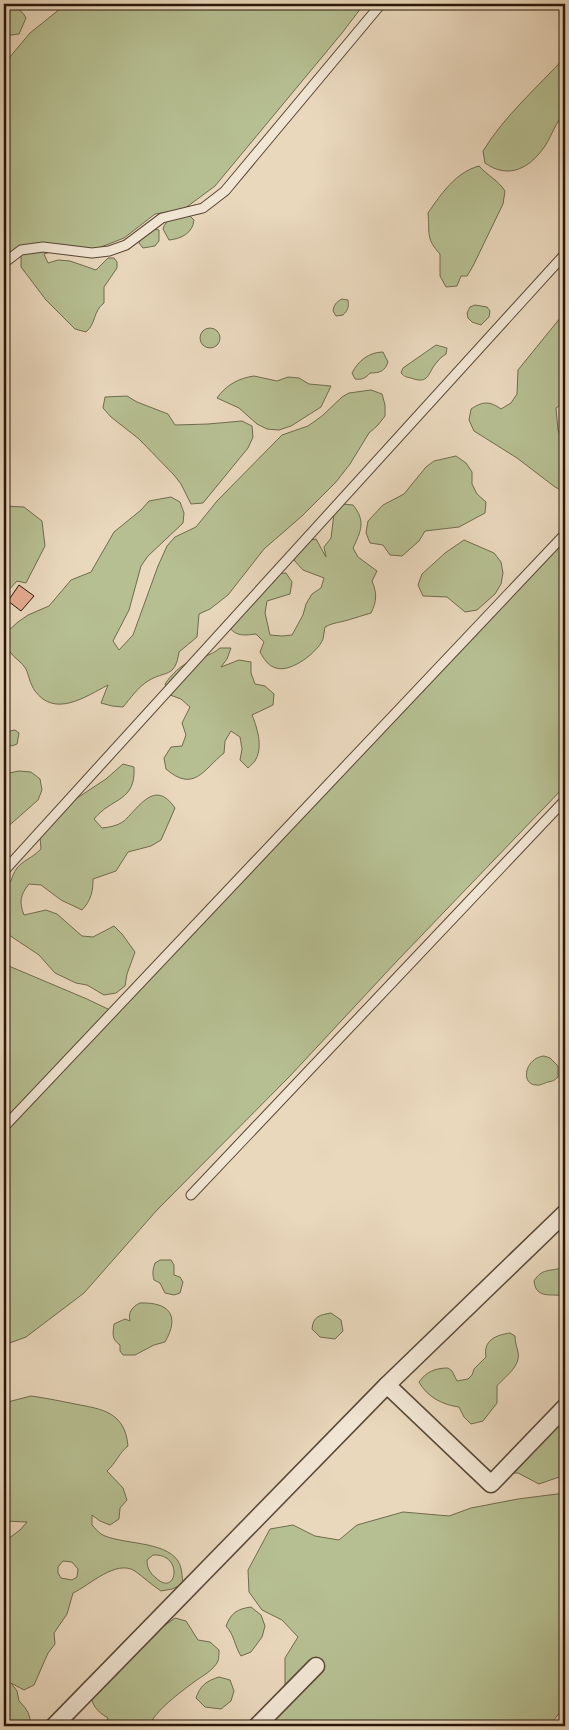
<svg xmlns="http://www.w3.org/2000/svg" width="569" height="1730" font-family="'IM FELL DW Pica',serif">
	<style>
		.green { fill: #b6bf92; stroke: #706b4e; fill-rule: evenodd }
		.building { fill: #e6ac92; stroke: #291709 }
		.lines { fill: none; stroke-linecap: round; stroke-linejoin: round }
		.lane-casing { stroke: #594736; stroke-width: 11 }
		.street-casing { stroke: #594736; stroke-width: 19 }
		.lane { stroke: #f1e6d4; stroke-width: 9 }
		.street { stroke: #f1e6d4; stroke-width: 16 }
	</style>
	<rect width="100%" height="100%" fill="#ead8bd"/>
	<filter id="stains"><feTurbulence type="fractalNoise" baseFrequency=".004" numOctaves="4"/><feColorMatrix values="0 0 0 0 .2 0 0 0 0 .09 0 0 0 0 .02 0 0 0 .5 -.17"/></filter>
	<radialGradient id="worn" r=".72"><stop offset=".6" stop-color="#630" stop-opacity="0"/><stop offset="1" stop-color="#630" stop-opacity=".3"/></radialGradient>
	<!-- green -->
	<g class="green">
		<path d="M 66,4 L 364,4 L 342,33 L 215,186 L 184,209 L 155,214 L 124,238 L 88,252 L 62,248 L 44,254 L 48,263 L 58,260 L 70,261 L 96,270 L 108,258 L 114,258 L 117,262 L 117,268 L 104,287 L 104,303 C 93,311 96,324 86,332 L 75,329 L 46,300 L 21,267 L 21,251 L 4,262 L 4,64 L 30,33 Z"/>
		<path d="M 4,7 C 14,7 21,8 26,18 L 19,34 L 4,36 Z"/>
		<path d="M 565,57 L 565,112 C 556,122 552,135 545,146 C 530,168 509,180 485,163 L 483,151 C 505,115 537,88 565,57 Z"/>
		<path d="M 479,166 C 488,176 498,180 505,191 L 503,204 L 473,266 L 467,276 L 461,276 L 457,286 L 446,287 L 440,276 L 440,254 C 425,238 430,232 428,213 C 441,194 456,172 479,166 Z"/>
		<path d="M 185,216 L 190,216 L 194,220 C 193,233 181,239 169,240 L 163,229 C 166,218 175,218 185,216 Z"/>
		<polygon points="153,229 159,230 159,241 155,246 143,248 139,243 139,238"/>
		<path d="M 342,299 L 348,300 C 349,307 348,310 343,315 L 336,316 L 333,311 C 334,305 336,302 342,299 Z"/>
		<polygon points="475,305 487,307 490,311 489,317 481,325 472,322 468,318 467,313 470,307"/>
		<path d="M 565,312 L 565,402 L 556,408 L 558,430 L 562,441 L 565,439 L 565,492 L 555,487 L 517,458 L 474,431 L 469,420 L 471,409 C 483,401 490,401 501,409 L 511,403 L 517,394 L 518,370 Z"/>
		<circle cx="210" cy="338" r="10"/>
		<path d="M 436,345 L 447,348 L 446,354 C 443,356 439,359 437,362 C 427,373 430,385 411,378 C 406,377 405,377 401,373 L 403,368 Z"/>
		<path d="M 383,352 L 388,362 C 385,371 380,373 370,373 C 366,378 362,380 355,379 L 352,373 C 358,361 369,352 383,352 Z"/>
		<path d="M 254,376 L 277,381 L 288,377 L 299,378 L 309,384 L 331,386 L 321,407 L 291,426 L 279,430 L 267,429 L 257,424 L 239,408 L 217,398 C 226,385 239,378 254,376 Z"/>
		<path d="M 371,390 L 382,394 L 385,405 L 385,416 L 378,425 L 369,433 L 350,464 L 336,482 L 302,516 L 264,549 L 228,595 L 210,609 L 199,614 L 197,637 L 179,652 C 175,679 165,670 148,681 C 138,687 130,699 123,707 L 112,706 L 101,703 L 108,685 C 85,697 55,718 35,691 C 30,684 29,676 26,669 C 22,662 14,658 10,652 C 8,649 7,644 6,641 L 9,630 L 18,622 L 28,615 L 49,606 L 71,580 L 91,572 L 114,532 L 141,510 L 149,501 L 171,497 L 180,502 L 184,513 L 183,523 L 148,556 L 141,566 L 129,610 L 113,641 L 119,650 L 133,635 L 158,566 L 167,546 L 175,537 L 196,527 L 217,501 L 282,435 L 308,426 L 322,416 L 342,397 L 349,393 Z"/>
		<polygon points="127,396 137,402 168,414 175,425 208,424 242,421 252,426 253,437 248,448 203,503 191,504 181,484 174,475 139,439 111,417 103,408 105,397"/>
		<polygon points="456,456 466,463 472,472 472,484 477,494 486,502 485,513 459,527 425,531 419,541 402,556 390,555 383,545 370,543 366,533 368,521 383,505 404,494 426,467 434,461"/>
		<path d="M 342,504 L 353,505 C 366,521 361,531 353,548 L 358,557 L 377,571 L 372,581 C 377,593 377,601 371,613 C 363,615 356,618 348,620 C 338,623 335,622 325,627 C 324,631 324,635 323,639 C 318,652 291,673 276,668 C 268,666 264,659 260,652 L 264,642 L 256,634 C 240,636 235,636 226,623 L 274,574 L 286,573 L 292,582 L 290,594 L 267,601 L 265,613 L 270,635 L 282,636 L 292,635 L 303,615 L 306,604 L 312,594 L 321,588 L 324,578 L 303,570 L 294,560 L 296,548 L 305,541 L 316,539 L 326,557 L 324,547 L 331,538 L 334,514 Z"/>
		<polygon points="4,506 24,507 42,521 45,546 26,583 17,581 4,595"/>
		<polygon points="464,540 494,553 501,562 503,573 501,584 495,594 477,610 465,612 447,597 423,596 418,585 422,574 445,553"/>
		<polygon points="565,540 565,786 397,961 290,1076 157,1210 84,1293 26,1337 4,1345 4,964 87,999 112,1011"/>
		<path d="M 220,648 L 231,648 L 227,659 L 221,667 L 239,660 L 251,662 L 251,673 L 255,684 L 265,686 L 274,694 L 273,705 L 252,715 C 257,727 263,746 256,759 C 255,762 251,765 248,768 L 240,760 L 242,749 L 240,737 L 231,731 L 225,741 L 224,753 C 203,770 194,793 166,769 L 164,758 L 171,747 L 182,746 L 186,735 L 182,723 L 190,707 L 181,699 L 170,695 L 165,684 C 171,675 181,665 191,661 C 203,656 209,657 220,648 Z"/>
		<polygon points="15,730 19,733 17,744 12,746 4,743 4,732"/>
		<path d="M 123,764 L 134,767 C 136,802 112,797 94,819 L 102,828 C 110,827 117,826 124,821 C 140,806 155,779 175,808 L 161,840 L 151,846 L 128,852 L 116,871 L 93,879 C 93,892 91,900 82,910 L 61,900 L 41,885 L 29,884 C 20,895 19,902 24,915 L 46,910 L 57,914 L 82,936 L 93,937 L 114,926 L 122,934 L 135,952 L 127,974 L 125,986 L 116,993 L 104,995 L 87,985 L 76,983 L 55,973 L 39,955 L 9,935 L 4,934 L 4,885 L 11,881 C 17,860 27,863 41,849 L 40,837 L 68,804 L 106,779 Z"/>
		<polygon points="19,771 31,772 40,779 42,790 38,800 4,830 4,774"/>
		<path d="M 544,1056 L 550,1058 L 558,1066 L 558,1077 C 554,1081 553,1081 548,1082 C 544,1083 540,1086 536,1085 C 520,1084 525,1058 544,1056 Z"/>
		<path d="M 160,1260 L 171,1260 L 174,1265 L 174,1275 L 180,1277 L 183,1282 L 180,1293 L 174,1295 L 165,1293 L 160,1283 L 154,1280 C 152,1273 153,1269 155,1263 Z"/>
		<path d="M 565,1266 L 565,1296 C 552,1293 536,1300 534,1281 C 543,1266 553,1273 565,1266 Z"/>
		<path d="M 140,1303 C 170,1302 180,1316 165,1342 L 154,1345 L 135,1355 L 123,1355 L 120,1351 L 120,1345 C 111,1339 113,1333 114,1324 L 125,1319 L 130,1321 C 128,1312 132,1307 140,1303 Z"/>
		<path d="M 331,1313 L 341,1320 L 343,1331 L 335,1339 L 320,1337 L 312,1329 C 313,1316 320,1315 331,1313 Z"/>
		<path d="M 510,1333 L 515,1336 C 515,1343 517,1347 518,1352 C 521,1367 504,1377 497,1386 L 497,1403 L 483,1421 L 471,1424 L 464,1417 L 459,1407 C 443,1405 427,1397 419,1382 C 426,1372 435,1368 448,1368 L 452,1371 L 457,1381 L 468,1379 L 472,1375 L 474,1369 L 486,1357 C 483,1340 496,1335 510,1333 Z"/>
		<path d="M 31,1396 C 46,1398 60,1401 75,1404 C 102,1409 125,1412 128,1446 C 119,1453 116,1463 107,1471 L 123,1488 L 127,1500 L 120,1508 L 119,1519 L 110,1525 L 100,1521 L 92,1515 L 92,1525 C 95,1528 98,1532 101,1534 C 120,1545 164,1540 178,1561 C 182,1567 182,1577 183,1584 L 172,1589 L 161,1591 C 152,1585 143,1577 135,1571 C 116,1559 90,1585 73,1593 L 67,1614 L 54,1633 L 55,1644 L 48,1653 L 34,1685 L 24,1690 L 11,1683 L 17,1691 L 19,1701 C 27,1709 31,1715 30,1726 L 4,1726 L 4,1668 L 6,1670 L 10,1660 L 4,1654 L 4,1542 L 20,1530 L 27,1522 L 5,1521 L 4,1520 L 4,1403 ZM 153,1555 C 184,1553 177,1598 156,1578 C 150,1573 147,1568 147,1560 ZM 63,1561 L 72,1562 L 78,1569 L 77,1577 L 72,1580 L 61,1578 L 58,1573 L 58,1567 Z"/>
		<polygon points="565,1405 565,1475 539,1484 518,1473 511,1473"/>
		<polygon points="565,1493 565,1706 549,1726 270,1726 285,1701 285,1658 298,1637 282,1620 262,1610 249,1592 248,1570 270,1529 293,1525 315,1536 339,1540 357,1525 403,1512 449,1516 471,1508 518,1499"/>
		<path d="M 251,1607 L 261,1615 L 265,1626 L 262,1637 L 251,1652 L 241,1656 C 234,1645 235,1636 226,1626 C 231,1613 237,1609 251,1607 Z"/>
		<path d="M 175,1618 L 186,1621 L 198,1640 L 210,1642 L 219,1650 C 219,1653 219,1658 218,1661 C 213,1671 202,1676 194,1682 C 182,1691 153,1712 150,1726 L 106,1726 L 108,1718 C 96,1711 92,1705 90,1692 L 146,1639 Z"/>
		<path d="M 219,1677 L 230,1680 L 234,1691 L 231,1701 L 221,1709 L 205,1707 L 196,1698 C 200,1686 206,1681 219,1677 Z"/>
	</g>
	<!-- building -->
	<polygon class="building" points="19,585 34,596 21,611 8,601"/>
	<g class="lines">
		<defs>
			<g id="lane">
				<polyline points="4,263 21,250 43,247 92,253 109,251 126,245 162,218 203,208 225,191 381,4"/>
				<polyline points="4,871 565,254"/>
				<polyline points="4,1127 565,534"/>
				<polyline points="191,1195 565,800"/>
			</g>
			<g id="street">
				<polyline points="387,1385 491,1484 565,1407"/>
				<polyline points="54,1726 387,1385 565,1213"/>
				<polyline points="257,1726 316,1666"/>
			</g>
		</defs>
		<!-- lane casing -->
		<use href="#lane" class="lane-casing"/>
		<!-- street casing -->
		<use href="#street" class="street-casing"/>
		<!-- lane -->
		<use href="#lane" class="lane"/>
		<!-- street -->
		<use href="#street" class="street"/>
	</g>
	<!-- margin -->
	<rect width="569" height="1730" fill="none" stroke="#ead8bd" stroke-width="20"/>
	<rect x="5" y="5" width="559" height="1720" fill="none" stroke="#291709" stroke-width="2.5"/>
	<rect x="10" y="10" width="549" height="1710" fill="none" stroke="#291709"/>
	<rect width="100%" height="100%" filter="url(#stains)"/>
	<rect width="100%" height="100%" fill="url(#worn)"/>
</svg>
